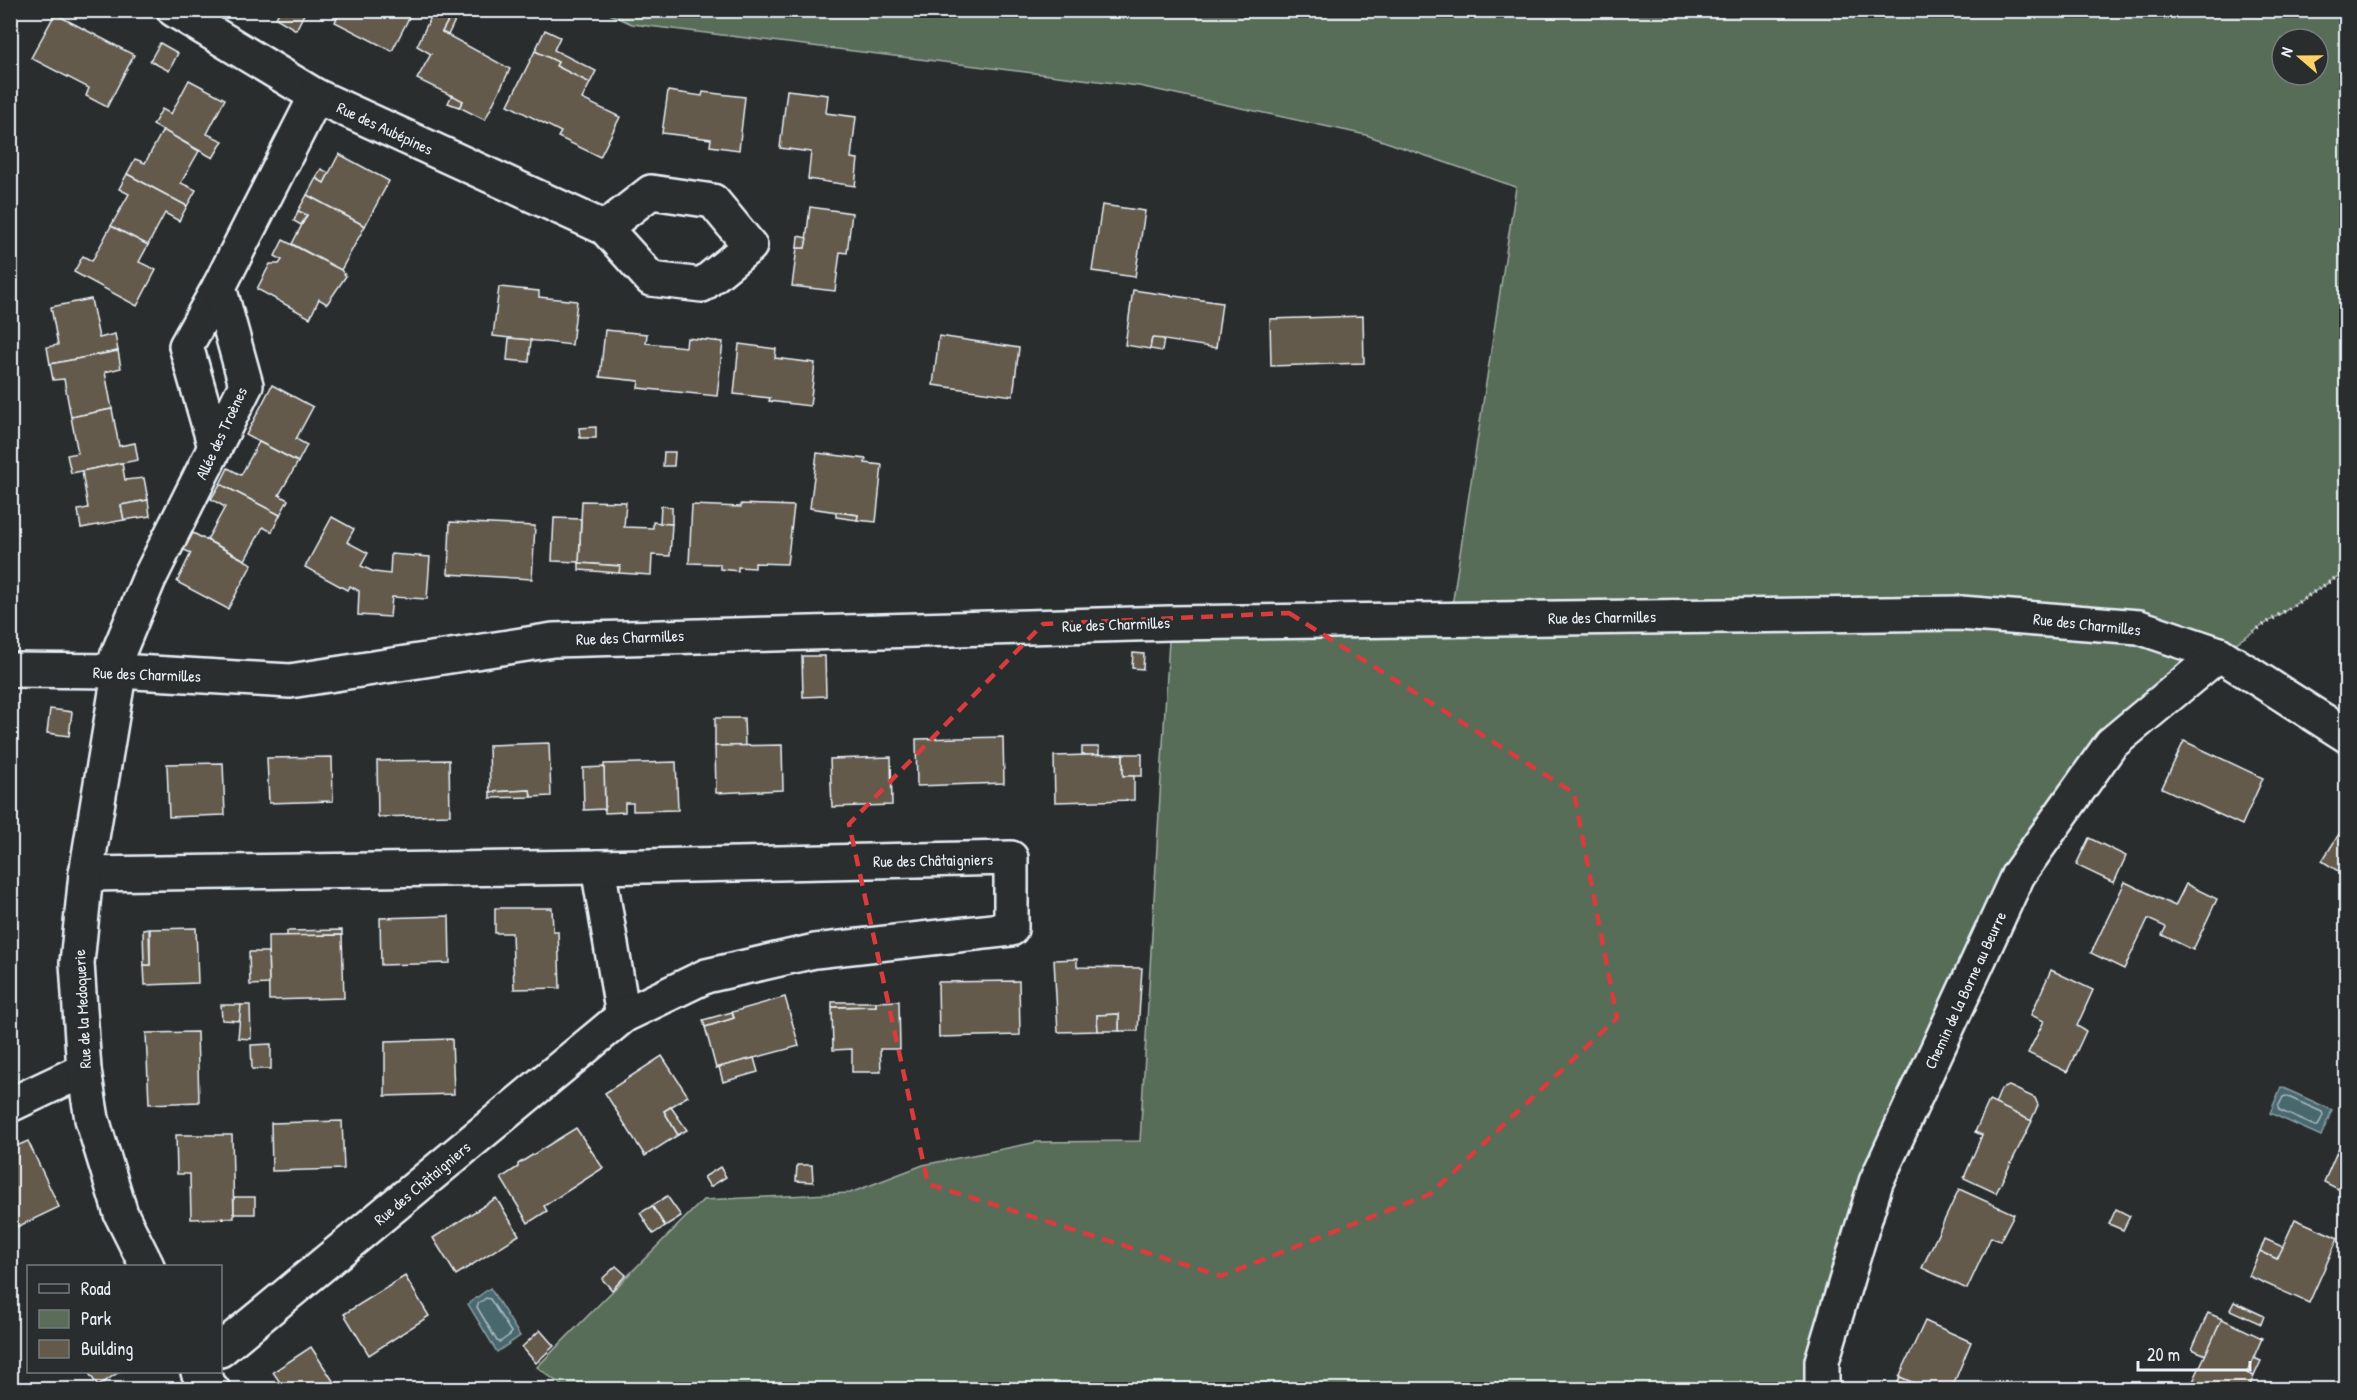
<svg xmlns="http://www.w3.org/2000/svg" width="2357" height="1400" font-family="'Patrick Hand',sans-serif">
	<style>
		.green { fill: #596d58; stroke: #a0afa8; stroke-width: 1.5; fill-rule: evenodd }
		.water { fill: #4a676e; stroke: #899ea5; stroke-width: 1.5 }
		.lines { fill: none; stroke-linecap: round; stroke-linejoin: round }
		.shore { stroke: #a9bac1; stroke-width: 1.5 }
		.building { fill: #635a4b; stroke: #e8f1f8; stroke-width: 1.5 }
		.minor-casing { stroke: #e8f1f8; stroke-width: 38 }
		.path { stroke: #e8f1f8; stroke-width: 4; stroke-dasharray: 1.5 4.5; stroke-linecap: butt }
		.minor { stroke: #2a2d2e; stroke-width: 33 }
		.marked { fill: none; stroke: #d83c3d; stroke-width: 4.5; stroke-dasharray: 12 8; stroke-linejoin: round }
		.labels { text-anchor: middle; stroke-width: 5; stroke-linejoin: round; paint-order: stroke }
		.street-label { font-size: 16px; fill: #e8f1f8; stroke: #2a2d2e }
	</style>
	<rect width="100%" height="100%" fill="#2a2d2e"/>
	<filter id="ink" filterUnits="userSpaceOnUse"><feTurbulence type="fractalNoise" baseFrequency=".0167" numOctaves="2"/><feDisplacementMap in="SourceGraphic" scale="12" xChannelSelector="R" yChannelSelector="G"/><feConvolveMatrix kernelMatrix="1 2 1 2 8 2 1 2 1" color-interpolation-filters="sRGB"/></filter>
	<g filter="url(#ink)">
		<!-- green -->
		<path class="green" d="M 603,11 L 2346,11 L 2346,571 L 2219,654 L 2111,744 L 2018,875 L 1876,1182 L 1822,1389 L 568,1390 L 537,1367 L 703,1200 L 850,1193 L 923,1165 L 1037,1142 L 1140,1141 L 1170,623 L 1450,619 L 1516,187 L 1366,135 L 1139,86 L 632,24 ZM 2282,39 L 2318,39 L 2318,75 L 2282,75 Z"/>
		<!-- water -->
		<g class="water">
			<polygon points="2281,1087 2332,1110 2321,1136 2270,1113"/>
			<polygon points="490,1288 520,1336 497,1352 468,1304"/>
		</g>
		<g class="lines">
			<!-- shore -->
			<g class="shore">
				<polygon points="2286,1096 2322,1112 2323,1115 2318,1126 2315,1126 2279,1110 2278,1107 2283,1097"/>
				<polygon points="486,1298 490,1299 511,1332 510,1335 500,1342 497,1341 477,1307 478,1304"/>
			</g>
		</g>
		<!-- building -->
		<g class="building">
			<polygon points="280,10 306,10 296,30 276,18"/>
			<polygon points="341,10 410,10 412,12 392,51 335,22"/>
			<polygon points="434,10 454,10 442,32 510,69 485,120 459,107 463,101 417,79 431,54 417,46"/>
			<polygon points="454,10 460,10 448,35 442,32"/>
			<polygon points="55,14 134,55 107,107 86,96 89,88 31,58"/>
			<polygon points="545,30 560,37 554,50 596,71 590,83 556,66 558,62 535,51"/>
			<polygon points="160,43 178,53 169,71 150,61"/>
			<polygon points="535,51 558,62 556,66 590,83 582,99 620,117 600,157 558,137 561,132 508,105"/>
			<polygon points="189,80 225,99 207,134 223,141 213,158 153,125 162,109 171,114"/>
			<polygon points="787,90 828,95 826,113 856,117 851,158 858,159 855,186 808,179 811,152 780,148"/>
			<polygon points="668,91 702,96 703,92 745,97 739,150 710,146 711,139 662,133"/>
			<polygon points="452,95 463,101 459,107 448,103"/>
			<polygon points="163,130 199,151 181,183 196,190 187,206 127,174 135,159 145,163"/>
			<polygon points="339,154 389,181 365,226 307,195 316,178 324,183"/>
			<polygon points="321,169 329,173 324,183 316,178"/>
			<polygon points="127,174 187,206 179,221 165,213 148,245 111,226 129,194 119,189"/>
			<polygon points="307,195 365,226 341,270 292,244 307,215 298,211"/>
			<polygon points="1102,205 1145,211 1135,277 1092,271"/>
			<polygon points="810,207 852,213 847,253 840,252 835,291 792,286 797,248 805,248"/>
			<polygon points="298,211 307,215 301,225 294,221"/>
			<polygon points="111,226 148,245 139,262 156,270 137,306 74,272 83,256 92,261"/>
			<polygon points="798,236 807,238 805,248 797,248"/>
			<polygon points="283,240 341,270 346,276 327,304 319,299 310,318 257,289 270,264 279,264 282,260 275,256"/>
			<polygon points="499,287 539,291 539,297 577,301 572,345 493,336"/>
			<polygon points="1133,290 1222,303 1216,348 1152,338 1150,349 1125,345"/>
			<polygon points="91,299 99,338 115,334 118,351 50,364 47,347 58,345 51,307"/>
			<polygon points="1363,316 1364,363 1271,366 1270,319"/>
			<polygon points="605,330 647,334 646,343 686,347 687,338 723,342 717,396 638,388 639,381 600,377"/>
			<polygon points="939,336 1019,348 1013,396 933,385"/>
			<polygon points="509,338 531,340 529,362 507,360"/>
			<polygon points="1152,338 1164,339 1162,351 1150,349"/>
			<polygon points="739,344 776,349 775,358 815,363 810,406 769,401 770,398 734,394"/>
			<polygon points="118,351 121,368 105,372 112,409 71,417 64,379 53,380 50,364"/>
			<polygon points="272,385 313,407 296,439 307,445 298,462 246,435"/>
			<polygon points="112,409 119,446 135,443 138,460 71,473 67,455 78,453 71,417"/>
			<polygon points="596,427 596,438 580,438 579,428"/>
			<polygon points="259,442 298,462 279,495 288,500 280,515 220,484 228,468 241,475"/>
			<polygon points="664,452 675,452 674,466 663,466"/>
			<polygon points="817,453 866,459 865,463 882,465 876,522 857,520 858,515 810,508"/>
			<polygon points="122,463 125,480 144,478 148,500 121,505 124,520 81,528 78,510 88,508 82,471"/>
			<polygon points="220,484 280,515 272,532 263,527 245,560 207,540 225,507 211,499"/>
			<polygon points="148,500 150,516 124,520 121,505"/>
			<polygon points="582,501 626,502 624,527 653,528 653,522 672,524 670,556 652,555 651,575 619,573 620,566 579,563"/>
			<polygon points="741,504 794,506 787,564 755,563 755,568 738,567 738,571 720,569 720,564 689,563 692,505 741,507"/>
			<polygon points="661,506 672,507 672,524 660,523"/>
			<polygon points="836,512 858,515 857,520 836,517"/>
			<polygon points="332,517 354,529 347,542 368,553 361,566 374,572 390,574 391,554 430,557 427,599 392,597 390,617 358,615 359,591 350,586 347,590 305,567"/>
			<polygon points="554,518 581,519 579,562 552,561"/>
			<polygon points="450,522 535,526 532,579 448,574"/>
			<polygon points="193,533 252,564 228,609 177,582 191,553 184,550"/>
			<polygon points="579,563 620,566 619,573 579,570"/>
			<polygon points="1133,653 1144,654 1143,669 1132,668"/>
			<polygon points="802,656 825,656 826,696 803,697"/>
			<polygon points="50,709 72,712 69,736 47,733"/>
			<polygon points="715,718 744,718 745,746 715,746"/>
			<polygon points="1003,737 1004,783 917,786 916,739"/>
			<polygon points="2184,741 2263,778 2242,825 2162,788"/>
			<polygon points="549,743 551,796 531,797 530,790 490,792 489,745"/>
			<polygon points="782,745 783,790 716,793 715,746"/>
			<rect x="1082" y="747" width="17" height="8"/>
			<rect x="1123" y="754" width="19" height="22"/>
			<polygon points="1123,754 1123,776 1134,776 1134,800 1055,802 1054,756"/>
			<polygon points="332,757 333,801 269,803 267,758"/>
			<polygon points="891,757 892,805 832,807 830,759"/>
			<polygon points="449,760 450,815 378,817 377,761"/>
			<polygon points="676,762 678,810 633,811 633,803 625,803 625,812 605,813 604,764"/>
			<polygon points="223,763 225,815 169,817 167,764"/>
			<polygon points="604,767 605,809 584,810 583,768"/>
			<polygon points="530,790 531,797 490,798 490,792"/>
			<polygon points="2346,823 2346,876 2322,861"/>
			<polygon points="2089,838 2126,856 2114,883 2076,865"/>
			<polygon points="2125,882 2175,906 2186,884 2217,899 2193,950 2162,935 2166,927 2148,919 2124,969 2091,953"/>
			<polygon points="495,908 552,908 553,931 558,931 560,988 514,989 512,933 495,933"/>
			<polygon points="449,916 450,963 381,965 380,918"/>
			<polygon points="196,928 198,983 145,985 144,965 150,965 150,929"/>
			<polygon points="149,929 150,965 144,965 143,930"/>
			<polygon points="342,930 342,935 287,936 287,931"/>
			<polygon points="342,935 344,998 269,1000 268,936"/>
			<polygon points="249,952 268,952 269,984 250,985"/>
			<polygon points="1077,959 1077,967 1142,968 1138,1031 1119,1031 1119,1014 1097,1015 1098,1031 1058,1032 1054,960"/>
			<polygon points="2051,970 2093,990 2077,1026 2086,1031 2067,1072 2028,1053 2044,1021 2031,1015"/>
			<polygon points="1019,981 1020,1035 939,1037 938,982"/>
			<polygon points="785,997 799,1046 716,1068 705,1027 734,1018 732,1012"/>
			<polygon points="899,1001 900,1049 880,1049 881,1072 852,1072 852,1049 833,1050 832,1007 876,1006 876,1002"/>
			<polygon points="832,1002 876,1002 876,1006 832,1007"/>
			<polygon points="221,1005 241,1005 241,1021 222,1020"/>
			<polygon points="241,1005 250,1005 251,1039 238,1038"/>
			<polygon points="732,1012 734,1018 705,1027 703,1020"/>
			<polygon points="1119,1014 1119,1031 1098,1031 1097,1015"/>
			<polygon points="197,1032 199,1102 149,1104 146,1033"/>
			<polygon points="452,1039 454,1094 385,1096 385,1041"/>
			<polygon points="271,1044 271,1069 252,1069 251,1045"/>
			<polygon points="662,1056 688,1096 664,1111 678,1135 645,1156 605,1093"/>
			<polygon points="754,1058 758,1072 723,1082 719,1067"/>
			<polygon points="2009,1086 2035,1098 2038,1105 2031,1121 1995,1104 2001,1089"/>
			<polygon points="1989,1101 2032,1121 1996,1193 1964,1178 1982,1135 1975,1132"/>
			<polygon points="671,1107 687,1130 678,1135 664,1111"/>
			<polygon points="342,1121 344,1169 272,1171 271,1123"/>
			<polygon points="576,1128 603,1168 544,1206 547,1211 528,1223 501,1178 518,1167 518,1164"/>
			<polygon points="2346,1131 2346,1193 2324,1182"/>
			<polygon points="176,1135 232,1135 234,1218 191,1219 190,1174 177,1174"/>
			<polygon points="28,1141 59,1207 17,1227 10,1214 10,1149"/>
			<polygon points="797,1165 812,1165 813,1182 796,1181"/>
			<polygon points="720,1167 726,1177 710,1187 704,1177"/>
			<polygon points="1959,1189 2014,1214 2000,1241 1991,1237 1967,1289 1922,1268"/>
			<polygon points="667,1196 681,1216 665,1226 652,1206"/>
			<rect x="234" y="1197" width="21" height="17"/>
			<polygon points="496,1198 519,1235 456,1275 433,1238"/>
			<polygon points="652,1206 665,1226 653,1234 640,1213"/>
			<polygon points="2116,1209 2130,1216 2123,1230 2109,1224"/>
			<polygon points="2295,1219 2338,1238 2309,1303 2249,1276 2260,1251 2277,1259"/>
			<polygon points="2265,1239 2283,1247 2277,1259 2260,1251"/>
			<polygon points="616,1266 626,1275 612,1290 602,1279"/>
			<polygon points="405,1276 429,1316 369,1355 344,1314"/>
			<polygon points="2234,1302 2264,1316 2261,1324 2230,1310"/>
			<polygon points="2208,1313 2222,1319 2206,1355 2192,1349"/>
			<polygon points="2222,1319 2262,1338 2247,1373 2254,1376 2248,1390 2193,1390 2190,1388"/>
			<polygon points="1925,1321 1971,1342 1951,1390 1922,1390 1923,1387 1899,1377"/>
			<polygon points="540,1330 554,1346 536,1363 522,1347"/>
			<polygon points="311,1347 339,1390 285,1390 273,1372"/>
			<polygon points="2254,1358 2261,1361 2254,1376 2247,1373"/>
			<polygon points="88,1372 119,1372 98,1386"/>
			<polygon points="1900,1377 1923,1387 1922,1390 1895,1390"/>
		</g>
		<g class="lines">
			<defs>
				<g id="minor">
					<polyline points="174,10 316,96 605,228 651,279 702,285 750,246 713,201 651,192 605,228"/>
					<polyline points="215,447 186,346 219,287"/>
					<polyline points="10,670 118,671 290,681 553,640 1170,623 1960,613 2139,627 2219,654 2346,735"/>
					<polyline points="598,867 623,1016"/>
					<polyline points="86,874 598,867 1011,858 1011,929 815,951 706,976 623,1016 220,1350"/>
					<polyline points="10,1105 84,1070"/>
					<polyline points="147,1266 121,1214 92,1119 84,1070 77,963 86,874 117,686 117,656 149,579 246,385 219,287 316,96"/>
					<polyline points="198,1372 213,1390"/>
					<polyline points="1822,1390 1822,1361 1876,1182 2018,875 2111,744 2219,654"/>
				</g>
			</defs>
			<!-- minor casing -->
			<use href="#minor" class="minor-casing"/>
			<!-- path -->
			<polyline class="path" points="2253,632 2346,571"/>
			<!-- minor -->
			<use href="#minor" class="minor"/>
		</g>
	</g>
	<!-- marked area -->
	<path class="marked" d="M 1289,613 L 1574,793 L 1617,1018 L 1430,1194 L 1221,1276 L 928,1184 L 849,824 L 1043,624 Z"/>
	<g class="labels">
		<!-- street labels -->
		<g class="street-label">
			<text transform="translate(385 128) rotate(25)" y="6">Rue des Aubépines</text>
			<text transform="translate(221 433) rotate(-65)" y="6">Allée des Troènes</text>
			<text transform="translate(1602 617) rotate(-1)" y="6">Rue des Charmilles</text>
			<text transform="translate(1116 624) rotate(-2)" y="6">Rue des Charmilles</text>
			<text transform="translate(2087 624) rotate(6)" y="6">Rue des Charmilles</text>
			<text transform="translate(630 637) rotate(-2)" y="6">Rue des Charmilles</text>
			<text transform="translate(147 674) rotate(2)" y="6">Rue des Charmilles</text>
			<text transform="translate(933 860) rotate(-1)" y="6">Rue des Châtaigniers</text>
			<text transform="translate(1965 990) rotate(-65)" y="6">Chemin de la Borne au Beurre</text>
			<text transform="translate(82 1009) rotate(-93)" y="6">Rue de la Medoquerie</text>
			<text transform="translate(422 1183) rotate(-40)" y="6">Rue des Châtaigniers</text>
		</g>
	</g>
	<!-- margin -->
	<rect width="2357" height="1400" fill="none" stroke="#2a2d2e" stroke-width="36"/>
	<rect x="18" y="18" width="2321" height="1364" fill="none" stroke="#e8f1f8" stroke-width="2" filter="url(#ink)"/>
	<!-- legend -->
	<rect x="27" y="1265" width="195" height="108" fill="#2a2d2e" stroke="#767b7f" stroke-width="1.5"/>
	<rect x="39" y="1284" width="30" height="9" fill="#2a2d2e" stroke="#767b7f" stroke-width="1.5"/>
	<text x="81" y="1295" font-size="18" fill="#e8f1f8">Road</text>
	<rect x="39" y="1310" width="30" height="18" fill="#596d58" stroke="#767b7f" stroke-width="1.5"/>
	<text x="81" y="1325" font-size="18" fill="#e8f1f8">Park</text>
	<rect x="39" y="1340" width="30" height="18" fill="#635a4b" stroke="#767b7f" stroke-width="1.5"/>
	<text x="81" y="1355" font-size="18" fill="#e8f1f8">Building</text>
	<!-- north arrow -->
	<g transform="translate(2300 57) rotate(290)"><circle r="28" fill="#2a2d2e" stroke="#767b7f" stroke-width="1.5"/>
	<path d="M0-4.5L10 22L0 15L-10 22Z" fill="#ffd166"/>
	<text y="-9" font-size="16" font-weight="bold" text-anchor="middle" fill="#e8f1f8">N</text>
	</g>
	<!-- scale -->
	<path d="M2138 1361v9h112v-9" fill="none" stroke="#e8f1f8" stroke-width="3"/>
	<text x="2147" y="1361" font-size="18" fill="#e8f1f8" stroke="#2a2d2e" stroke-width="4.5" paint-order="stroke">20 m</text>
</svg>
